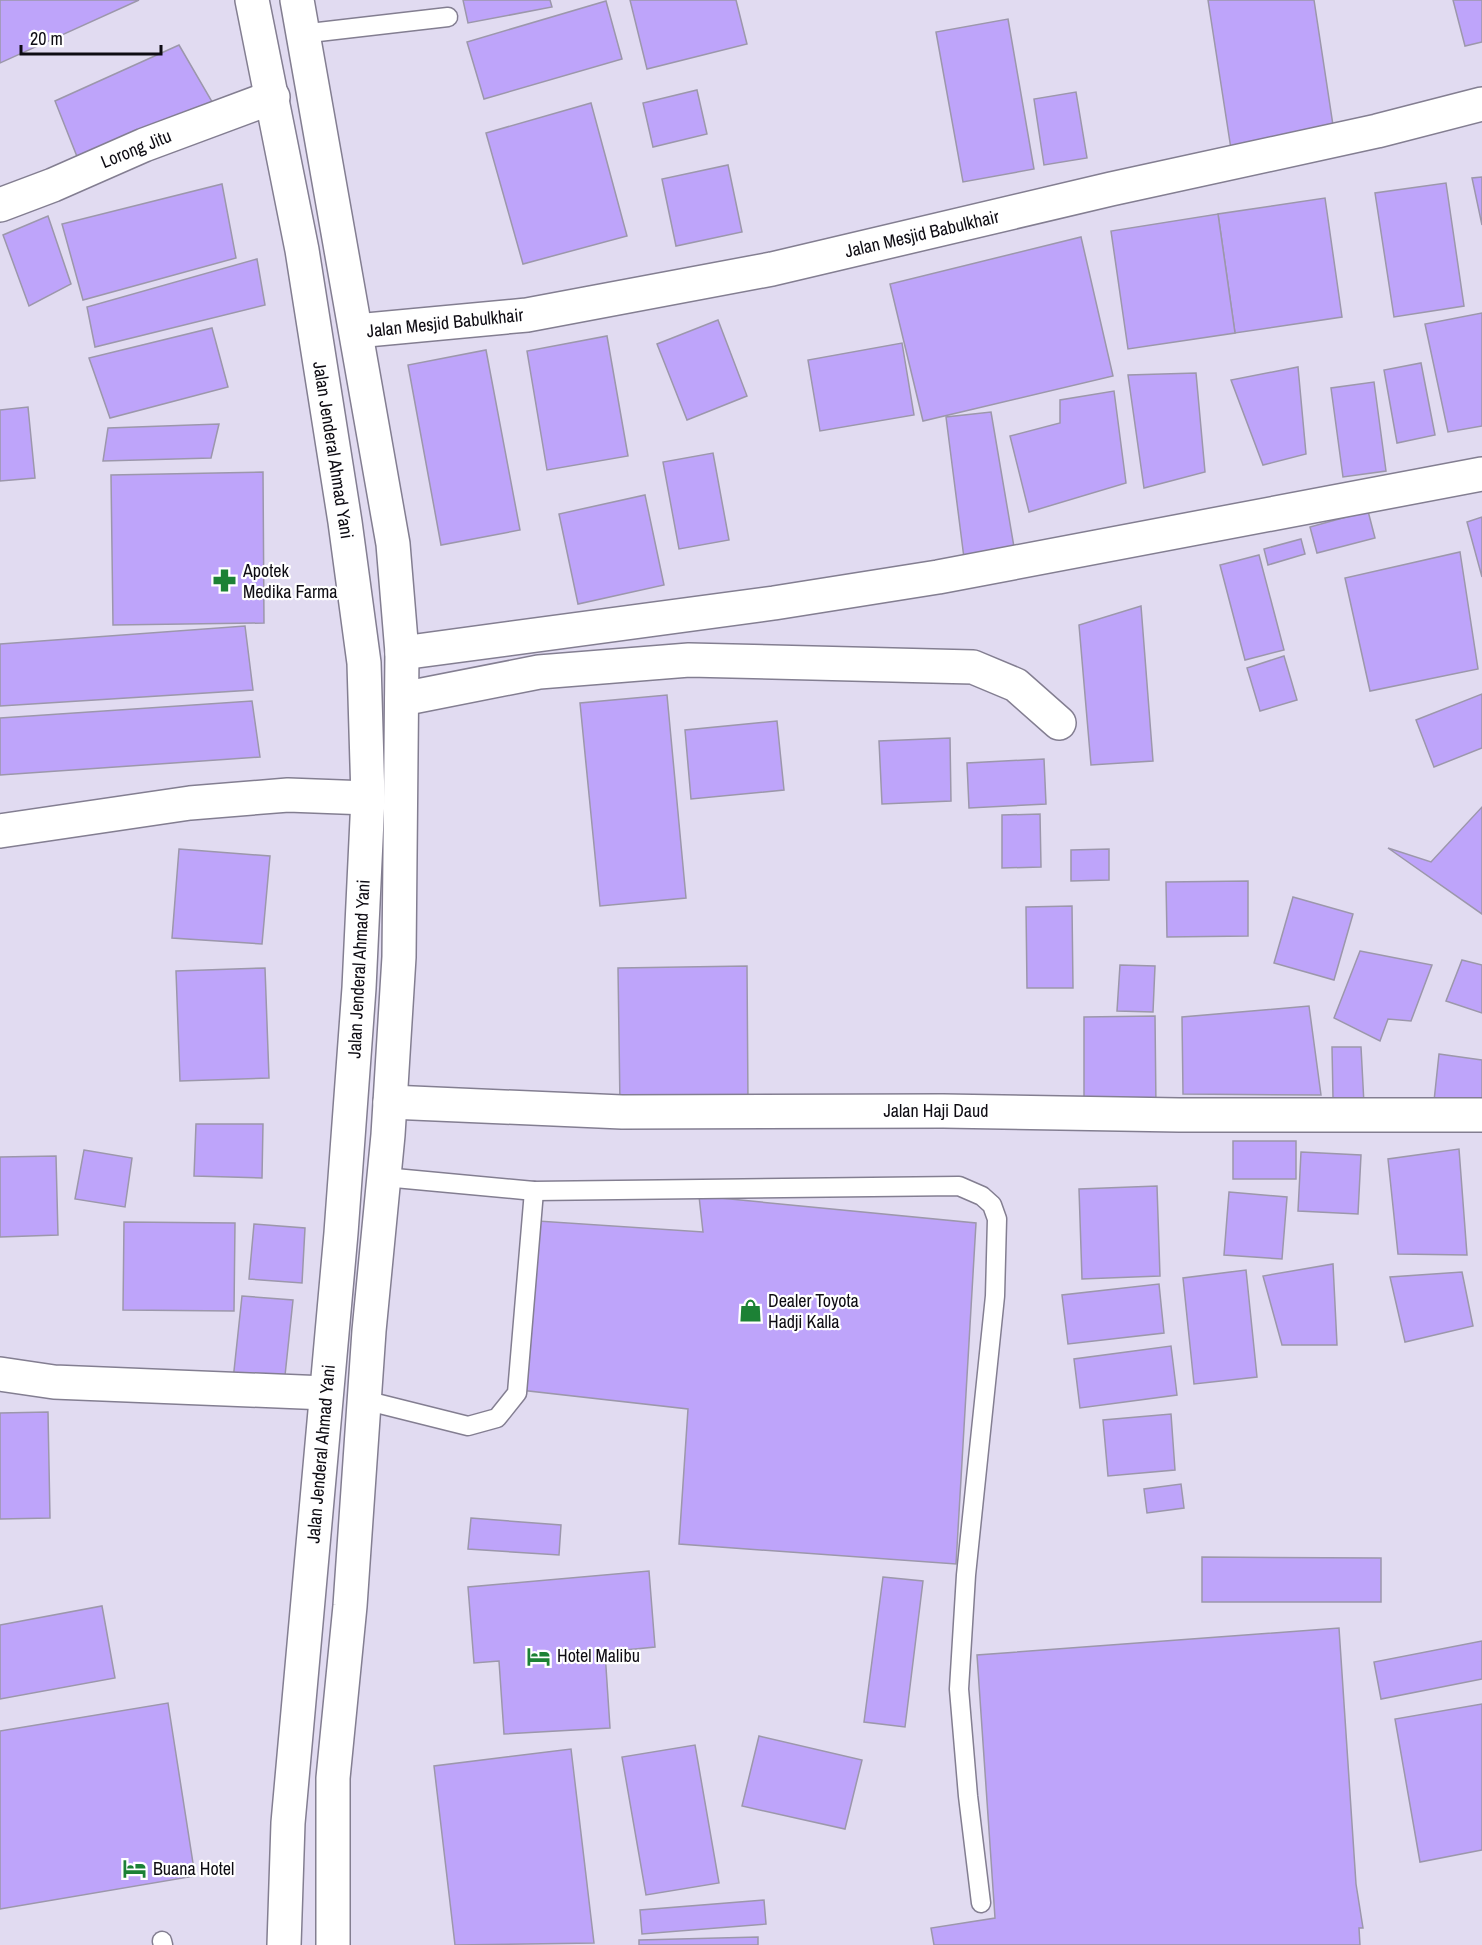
<svg xmlns="http://www.w3.org/2000/svg" width="1482" height="1945" font-family="'Archivo Narrow',sans-serif">
	<style>
		.building { fill: #bea4fa; stroke: #9c97ab; stroke-width: 1.5 }
		.lines { fill: none; stroke-linecap: round; stroke-linejoin: round }
		.lane-casing { stroke: #837e91; stroke-width: 21 }
		.street-casing { stroke: #837e91; stroke-width: 36 }
		.highway-casing { stroke: #837e91; stroke-width: 36 }
		.lane { stroke: #fff; stroke-width: 18 }
		.street { stroke: #fff; stroke-width: 33 }
		.highway { stroke: #fff; stroke-width: 33 }
		.labels { text-anchor: middle; stroke-width: 4.5; stroke-linejoin: round; paint-order: stroke }
		.street-label { font-size: 18px; fill: #0e0c13; stroke: #fff }
		.poi-label { font-size: 18px; fill: #0e0c13; stroke: #fff; text-anchor: start }
	</style>
	<rect width="100%" height="100%" fill="#e1dbf1"/>
	<!-- building -->
	<g class="building">
		<polygon points="0,0 139,0 0,63"/>
		<polygon points="463,0 550,0 552,7 468,23"/>
		<polygon points="630,0 736,0 747,44 647,69"/>
		<polygon points="1208,0 1314,0 1334,132 1231,149"/>
		<polygon points="1453,0 1482,0 1482,42 1465,46"/>
		<polygon points="606,1 622,59 484,99 467,42"/>
		<polygon points="1008,19 1034,169 963,182 936,32"/>
		<polygon points="179,45 214,105 78,159 55,101"/>
		<polygon points="697,90 707,134 653,147 643,103"/>
		<polygon points="1076,92 1087,158 1044,165 1034,99"/>
		<polygon points="591,103 627,236 523,264 486,133"/>
		<polygon points="728,165 742,232 676,246 662,179"/>
		<polygon points="1482,177 1482,225 1472,178"/>
		<polygon points="1446,183 1464,306 1394,317 1375,193"/>
		<polygon points="222,184 236,258 83,300 62,224"/>
		<polygon points="1325,198 1342,317 1235,333 1218,214"/>
		<polygon points="1218,214 1235,333 1128,349 1111,231"/>
		<polygon points="48,216 71,284 29,306 3,235"/>
		<polygon points="1081,237 1113,376 923,421 890,284"/>
		<polygon points="257,259 265,305 95,347 87,307"/>
		<polygon points="1482,313 1482,426 1448,432 1425,324"/>
		<polygon points="718,320 747,396 687,420 657,344"/>
		<polygon points="212,328 228,387 110,418 89,358"/>
		<polygon points="607,336 628,456 547,470 527,351"/>
		<polygon points="902,343 914,415 820,431 808,360"/>
		<polygon points="486,350 520,530 441,545 408,365"/>
		<polygon points="1421,363 1435,435 1397,443 1384,370"/>
		<polygon points="1298,367 1306,454 1263,465 1231,380"/>
		<polygon points="1196,373 1205,472 1144,488 1128,375"/>
		<polygon points="1374,382 1386,471 1343,477 1331,388"/>
		<polygon points="1114,391 1126,483 1029,512 1010,436 1060,423 1060,400"/>
		<polygon points="28,407 35,478 0,481 0,410"/>
		<polygon points="991,412 1014,547 964,558 946,417"/>
		<polygon points="219,424 211,458 103,461 108,428"/>
		<polygon points="713,453 729,540 679,549 663,462"/>
		<polygon points="263,472 264,623 113,625 111,475"/>
		<polygon points="645,495 664,585 578,604 559,514"/>
		<polygon points="1368,511 1375,538 1317,553 1310,527"/>
		<polygon points="1482,517 1482,577 1467,522"/>
		<polygon points="1301,539 1305,554 1268,565 1264,549"/>
		<polygon points="1460,552 1478,669 1370,691 1345,578"/>
		<polygon points="1259,555 1284,650 1245,660 1220,565"/>
		<polygon points="1141,606 1153,761 1091,765 1079,625"/>
		<polygon points="245,626 253,690 0,706 0,644"/>
		<polygon points="1284,656 1297,700 1260,711 1247,668"/>
		<polygon points="1482,694 1482,748 1434,767 1416,720"/>
		<polygon points="667,695 686,898 600,906 580,703"/>
		<polygon points="252,701 260,757 0,775 0,718"/>
		<polygon points="777,721 784,790 691,799 685,730"/>
		<polygon points="950,738 951,801 882,804 879,741"/>
		<polygon points="1044,759 1046,804 969,808 967,763"/>
		<polygon points="1482,807 1482,914 1388,848 1431,862"/>
		<polygon points="1040,814 1041,867 1002,868 1002,815"/>
		<polygon points="179,849 270,856 262,944 172,938"/>
		<polygon points="1109,849 1109,880 1071,881 1071,850"/>
		<polygon points="1248,881 1248,936 1167,937 1166,882"/>
		<polygon points="1293,897 1353,914 1334,980 1274,963"/>
		<polygon points="1072,906 1073,988 1027,988 1026,907"/>
		<polygon points="1360,951 1432,965 1411,1021 1388,1019 1380,1041 1334,1018"/>
		<polygon points="1462,960 1482,965 1482,1013 1446,1001"/>
		<polygon points="1120,965 1155,966 1153,1012 1117,1011"/>
		<polygon points="747,966 748,1103 620,1105 618,968"/>
		<polygon points="265,968 269,1078 180,1081 176,971"/>
		<polygon points="1309,1006 1321,1095 1183,1094 1182,1017"/>
		<polygon points="1155,1016 1156,1108 1084,1109 1084,1017"/>
		<polygon points="1332,1047 1361,1047 1364,1104 1333,1098"/>
		<polygon points="1439,1054 1482,1060 1482,1107 1434,1101"/>
		<polygon points="196,1124 263,1124 262,1178 194,1176"/>
		<rect x="1233" y="1141" width="63" height="38"/>
		<polygon points="1459,1149 1467,1255 1398,1254 1388,1159"/>
		<polygon points="84,1150 132,1158 125,1207 75,1199"/>
		<polygon points="1301,1152 1361,1155 1358,1214 1298,1211"/>
		<polygon points="56,1156 58,1235 0,1237 0,1157"/>
		<polygon points="1157,1186 1160,1276 1082,1279 1079,1189"/>
		<polygon points="1229,1192 1287,1197 1282,1259 1224,1255"/>
		<polygon points="699,1196 976,1223 956,1564 679,1544 688,1409 520,1390 538,1221 703,1232"/>
		<polygon points="124,1222 235,1223 234,1311 123,1310"/>
		<polygon points="254,1224 305,1228 302,1283 249,1279"/>
		<polygon points="1333,1264 1337,1345 1282,1345 1263,1276"/>
		<polygon points="1246,1270 1257,1377 1194,1384 1183,1278"/>
		<polygon points="1462,1272 1473,1326 1405,1342 1390,1277"/>
		<polygon points="1159,1284 1164,1333 1068,1344 1062,1295"/>
		<polygon points="242,1296 293,1300 284,1385 233,1380"/>
		<polygon points="1171,1346 1177,1395 1080,1408 1074,1359"/>
		<polygon points="48,1412 50,1518 0,1519 0,1413"/>
		<polygon points="1171,1414 1175,1470 1108,1476 1103,1420"/>
		<polygon points="1181,1484 1184,1508 1147,1513 1144,1489"/>
		<polygon points="471,1518 561,1525 559,1555 468,1549"/>
		<polygon points="1202,1557 1381,1558 1381,1602 1202,1602"/>
		<polygon points="649,1571 655,1647 605,1652 610,1728 504,1734 499,1661 474,1663 468,1587"/>
		<polygon points="883,1577 923,1581 905,1727 864,1722"/>
		<polygon points="102,1606 115,1678 0,1699 0,1625"/>
		<polygon points="1339,1628 1356,1884 1363,1928 1359,1928 1360,1945 934,1945 931,1928 995,1918 977,1655"/>
		<polygon points="1482,1641 1482,1679 1381,1699 1374,1662"/>
		<polygon points="168,1703 195,1876 0,1909 0,1731"/>
		<polygon points="1482,1704 1482,1850 1420,1862 1395,1719"/>
		<polygon points="759,1736 862,1760 845,1829 742,1806"/>
		<polygon points="695,1745 719,1883 646,1895 622,1757"/>
		<polygon points="571,1749 594,1943 455,1945 434,1766"/>
		<polygon points="764,1900 766,1924 642,1934 640,1910"/>
		<polygon points="758,1937 758,1945 639,1945 639,1940"/>
	</g>
	<g class="lines">
		<defs>
			<g id="lane">
				<polyline points="301,34 448,17"/>
				<polyline points="384,1177 534,1191 959,1186 982,1196 992,1205 997,1219 995,1296 966,1575 959,1689 968,1796 981,1903"/>
				<polyline points="364,1400 468,1426 497,1418 517,1393 534,1191"/>
				<polyline points="162,1941 163,1945"/>
			</g>
			<g id="street">
				<polyline points="0,205 53,185 144,145 273,97"/>
				<polyline points="356,331 527,315 772,269 1111,189 1377,131 1482,104"/>
				<polyline points="402,653 774,603 938,577 1482,474"/>
				<polyline points="402,699 539,672 689,660 973,667 1016,685 1059,723"/>
				<polyline points="0,831 190,803 288,795 368,798"/>
				<polyline points="390,1102 622,1112 943,1111 1179,1115 1482,1115"/>
				<polyline points="0,1374 54,1382 326,1393"/>
			</g>
			<g id="highway">
				<polyline points="252,0 302,250 345,522 364,663 368,798 359,988 341,1233 288,1823 284,1945"/>
				<polyline points="297,0 393,544 402,653 399,957 388,1135 369,1331 350,1606 333,1778 333,1945"/>
			</g>
		</defs>
		<!-- lane casing -->
		<use href="#lane" class="lane-casing"/>
		<!-- street casing -->
		<use href="#street" class="street-casing"/>
		<!-- highway casing -->
		<use href="#highway" class="highway-casing"/>
		<!-- lane -->
		<use href="#lane" class="lane"/>
		<!-- street -->
		<use href="#street" class="street"/>
		<!-- highway -->
		<use href="#highway" class="highway"/>
	</g>
	<!-- icons -->
	<defs>
		<symbol id="pharmacy-bare" viewBox="-9 -9 18 18"><path d="M-2-6h4v4h4v4h-4v4h-4v-4h-4v-4h4Z" fill="#1c8135" stroke="#fff" stroke-width="2.5" paint-order="stroke"/></symbol>
		<symbol id="shop-bare" viewBox="-9 -9 18 18"><path d="M-5-2.5h2.3a2.7 3.5 0 0 1 5.4 0H5L5.5 6h-11ZM-1.5-2.5h3a1.5 2.3 0 0 0-3 0Z" fill="#1c8135" stroke="#fff" stroke-width="2.5" paint-order="stroke"/></symbol>
		<symbol id="hotel-bare" viewBox="-9 -9 18 18"><path d="M-6-4.5h1.5V1H6V5H4.5V3h-9V5H-6ZM-4 0a1.8 1.8 0 1 1 3.6 0ZM.5 0V-2.5h3Q6-2.5 6 0Z" fill="#1c8135" stroke="#fff" stroke-width="2.5" paint-order="stroke"/></symbol>
	</defs>
	<g fill-rule="evenodd">
		<use href="#pharmacy-bare" x="208" y="564" width="33" height="33"/>
		<use href="#shop-bare" x="734" y="1294" width="33" height="33"/>
		<use href="#hotel-bare" x="522" y="1640" width="33" height="33"/>
		<use href="#hotel-bare" x="118" y="1852" width="33" height="33"/>
	</g>
	<g class="labels">
		<!-- street labels -->
		<g class="street-label">
			<text transform="translate(136 149) rotate(-22)" y="6">Lorong Jitu</text>
			<text transform="translate(922 234) rotate(-13)" y="6">Jalan Mesjid Babulkhair</text>
			<text transform="translate(445 323) rotate(-6)" y="6">Jalan Mesjid Babulkhair</text>
			<text transform="translate(333 450) rotate(81)" y="6">Jalan Jenderal Ahmad Yani</text>
			<text transform="translate(359 969) rotate(-87)" y="6">Jalan Jenderal Ahmad Yani</text>
			<text x="936" y="1117">Jalan Haji Daud</text>
			<text transform="translate(321 1454) rotate(-85)" y="6">Jalan Jenderal Ahmad Yani</text>
		</g>
		<!-- poi labels -->
		<g class="poi-label">
			<text x="243" y="577">Apotek<tspan x="243" dy="21">Medika Farma</tspan></text>
			<text x="768" y="1307">Dealer Toyota<tspan x="768" dy="21">Hadji Kalla</tspan></text>
			<text x="557" y="1662">Hotel Malibu</text>
			<text x="153" y="1875">Buana Hotel</text>
		</g>
	</g>
	<!-- scale -->
	<path d="M21 45v9h140v-9" fill="none" stroke="#0e0c13" stroke-width="3"/>
	<text x="30" y="45" font-size="18" fill="#0e0c13" stroke="#ffffff" stroke-width="4.5" paint-order="stroke">20 m</text>
</svg>
